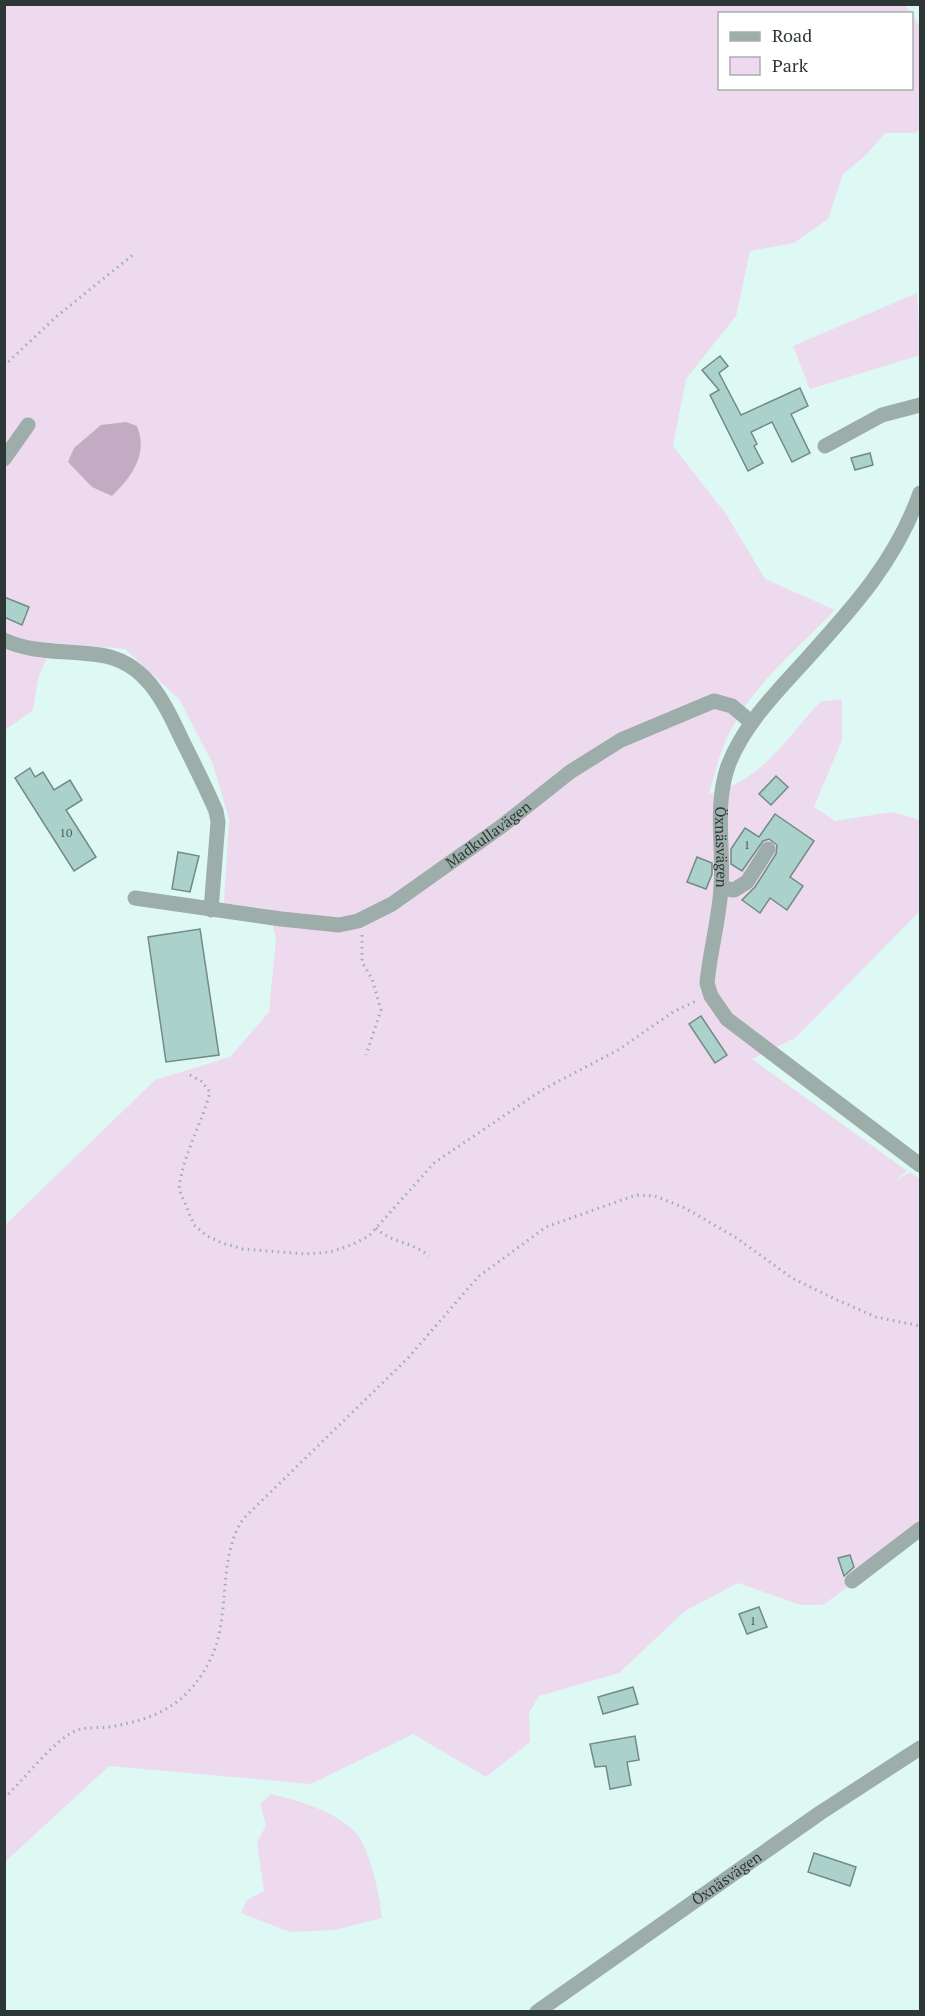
<svg xmlns="http://www.w3.org/2000/svg" width="925" height="2016" font-family="'PT Serif',serif">
	<style>
		.green { fill: #eddaee; fill-rule: evenodd }
		.water { fill: #c2abc3 }
		.building { fill: #aad2cb; stroke: #738a86; stroke-width: 1.5 }
		.lines { fill: none; stroke-linecap: round; stroke-linejoin: round }
		.path { stroke: #9bafab; stroke-width: 3; stroke-dasharray: 1.5 4.5; stroke-linecap: butt }
		.minor { stroke: #9cadaa; stroke-width: 15 }
		.labels { text-anchor: middle; stroke-width: 6; stroke-linejoin: round; paint-order: stroke }
		.number-label { font-size: 12px; fill: #4c5e5a }
		.street-label { font-size: 15px; fill: #2d3735; stroke: #fff }
	</style>
	<rect width="100%" height="100%" fill="#def8f3"/>
	<!-- green -->
	<g class="green">
		<path d="M 904,4 L 911,13 L 720,14 L 720,88 L 912,88 L 912,15 L 920,27 L 920,128 L 916,133 L 885,133 L 866,155 L 843,174 L 828,219 L 794,243 L 750,251 L 736,316 L 686,379 L 673,446 L 726,514 L 765,579 L 835,610 C 800,646 758,681 734,724 C 721,746 716,770 709,794 C 762,781 785,740 820,702 L 842,699 L 842,740 L 814,807 L 835,821 L 892,812 L 920,820 L 920,911 L 795,1038 L 752,1059 L 907,1171 L 894,1182 L 910,1172 L 920,1179 L 920,1534 L 823,1605 L 801,1605 L 738,1583 L 685,1611 L 619,1673 L 539,1696 L 529,1713 L 530,1742 L 486,1777 L 413,1734 L 311,1784 L 109,1766 L 5,1862 L 5,1225 L 155,1080 L 230,1057 L 269,1012 L 276,939 L 269,909 L 224,903 L 229,819 L 213,764 L 179,699 L 125,649 L 53,643 L 38,678 L 33,710 L 5,730 L 4,5 ZM 101,425 L 111,425 L 112,496 L 105,492 Z"/>
		<polygon points="917,293 920,355 810,389 793,346"/>
		<path d="M 271,1794 C 300,1801 335,1811 356,1833 C 370,1849 380,1897 382,1918 L 335,1930 L 290,1932 L 241,1913 L 247,1900 L 264,1891 L 257,1843 L 266,1825 L 260,1804 Z"/>
	</g>
	<!-- water -->
	<path class="water" d="M 126,422 L 137,426 C 148,454 133,475 112,496 L 92,487 L 68,462 L 74,448 L 101,425 Z"/>
	<!-- building -->
	<g class="building">
		<polygon points="720,356 728,366 719,373 741,415 800,388 808,406 791,414 810,453 792,462 772,422 751,432 757,444 754,446 763,463 748,471 710,395 719,390 702,370"/>
		<polygon points="870,453 873,465 855,470 851,458"/>
		<polygon points="4,597 29,607 22,625 4,617"/>
		<polygon points="30,768 35,777 43,772 54,790 70,780 82,800 66,810 96,857 74,871 15,778"/>
		<polygon points="776,776 788,787 771,805 759,794"/>
		<polygon points="775,814 814,841 790,877 803,886 787,910 770,898 760,913 742,900 755,887 776,854 777,845 769,839 763,841 742,871 731,864 731,849 745,828 759,837"/>
		<polygon points="178,852 199,856 190,892 172,889"/>
		<polygon points="697,857 712,863 712,874 706,889 687,882"/>
		<polygon points="200,929 219,1055 166,1062 148,937"/>
		<polygon points="701,1016 727,1055 715,1063 689,1024"/>
		<polygon points="850,1555 854,1567 844,1576 838,1558"/>
		<polygon points="759,1607 767,1627 747,1634 739,1614"/>
		<polygon points="633,1687 638,1704 603,1714 598,1697"/>
		<polygon points="635,1736 639,1760 627,1762 631,1785 610,1789 606,1766 595,1767 590,1744"/>
		<polygon points="814,1853 856,1867 850,1886 808,1872"/>
	</g>
	<g class="lines">
		<!-- path -->
		<g class="path">
			<polyline points="4,366 57,316 134,254"/>
			<polyline points="362,935 362,962 372,979 381,1010 366,1055"/>
			<path d="M 190,1075 L 201,1081 L 210,1092 C 201,1126 183,1154 179,1189 L 194,1225 L 207,1236 L 222,1243 L 243,1249 L 306,1254 L 330,1252 L 351,1245 L 369,1236 L 434,1163 L 542,1090 L 618,1050 L 673,1012 L 698,1000"/>
			<path d="M 376,1228 C 391,1243 411,1241 429,1256"/>
			<path d="M 4,1798 C 24,1781 55,1737 78,1730 C 87,1727 99,1728 109,1727 C 158,1719 190,1703 212,1656 C 231,1614 217,1559 243,1519 L 408,1358 L 478,1277 L 546,1227 L 636,1195 L 655,1196 L 685,1208 L 735,1237 L 792,1278 L 835,1299 L 876,1317 L 920,1326"/>
		</g>
		<!-- minor -->
		<g class="minor">
			<polyline points="825,446 882,415 920,405"/>
			<polyline points="4,459 28,425"/>
			<path id="s1" d="M 920,493 C 895,563 851,610 802,664 C 774,695 743,726 728,766 C 714,806 724,848 721,888 C 719,920 710,951 707,983 L 711,996 L 727,1019 L 920,1165"/>
			<path d="M 4,640 C 34,654 68,650 100,655 C 148,662 165,705 184,744 C 195,766 206,788 216,811 L 218,822 L 211,910"/>
			<polyline points="721,888 734,890 747,882 768,849"/>
			<path id="s2" d="M 135,898 L 281,919 L 339,925 L 358,921 L 392,904 L 502,826 L 570,772 L 621,740 L 714,701 L 732,706 L 751,722"/>
			<polyline points="852,1581 920,1529"/>
			<path id="s3" d="M 537,2012 L 820,1813 L 920,1748"/>
		</g>
	</g>
	<g class="labels">
		<!-- number labels -->
		<g class="number-label">
			<text x="66" y="837">10</text>
			<text x="747" y="849">1</text>
			<text x="753" y="1625">1</text>
		</g>
		<!-- street labels -->
		<g class="street-label">
			<text dy="5" stroke="none"><textPath href="#s2" startOffset="382">Madkullavägen</textPath></text>
			<text dy="5" stroke="none"><textPath href="#s1" startOffset="418">Öxnäsvägen</textPath></text>
			<text dy="5" stroke="none"><textPath href="#s3" startOffset="232">Öxnäsvägen</textPath></text>
		</g>
	</g>
	<!-- border -->
	<rect width="925" height="2016" fill="none" stroke="#2d3735" stroke-width="12"/>
	<!-- legend -->
	<rect x="718" y="12" width="195" height="78" fill="#ffffff" stroke="#abafae" stroke-width="1.5"/>
	<rect x="730" y="32" width="30" height="9" fill="#9cadaa" stroke="#abafae" stroke-width="1.5"/>
	<text x="772" y="42" font-size="18" fill="#2d3735">Road</text>
	<rect x="730" y="57" width="30" height="18" fill="#eddaee" stroke="#abafae" stroke-width="1.5"/>
	<text x="772" y="72" font-size="18" fill="#2d3735">Park</text>
</svg>
